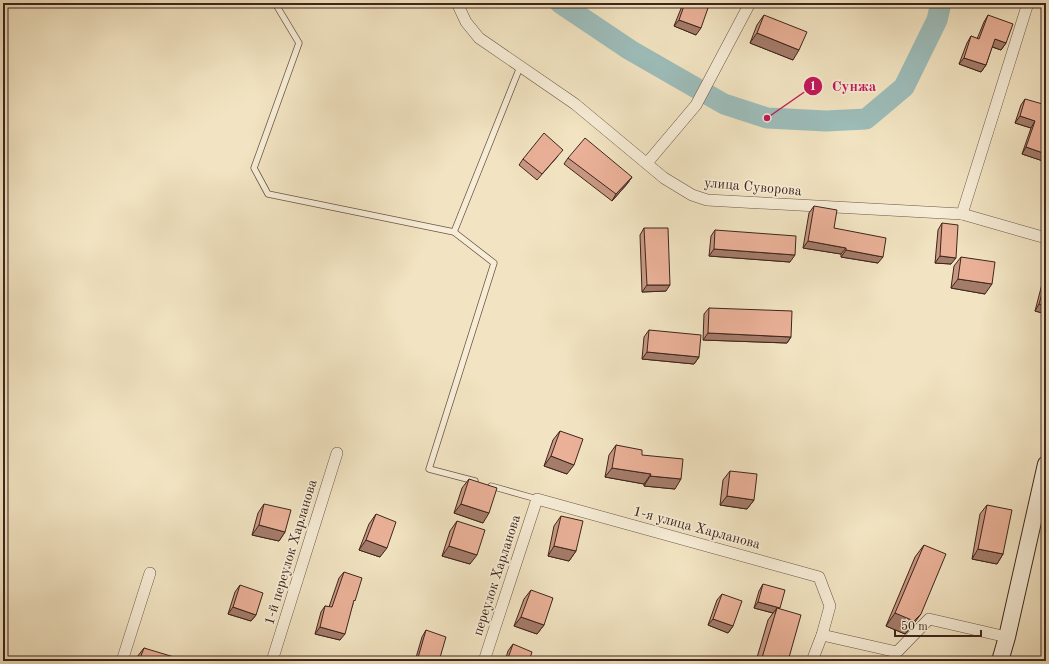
<svg xmlns="http://www.w3.org/2000/svg" width="1049" height="664" font-family="'Old Standard TT',serif">
	<style>
		.lines { fill: none; stroke-linecap: round; stroke-linejoin: round }
		.river { stroke: #9dbdba; stroke-width: 21 }
		.lane-casing { stroke: #6b5546; stroke-width: 7 }
		.street-casing { stroke: #6b5546; stroke-width: 12 }
		.secondary-casing { stroke: #3e251c; stroke-width: 18 }
		.lane { stroke: #f7edd7; stroke-width: 5.5 }
		.street { stroke: #f7edd7; stroke-width: 11 }
		.secondary { stroke: #f7edd7; stroke-width: 16 }
		.wall { fill: #c99883; stroke: #3e251c }
		.shaded-wall { fill: #a47c6a; stroke: #3e251c }
		.building { fill: #eab198; stroke: #3e251c }
		.labels { text-anchor: middle; stroke-width: 3.5; stroke-linejoin: round; paint-order: stroke }
		.street-label { font-size: 14px; fill: #3e251c; stroke: #f7edd7 }
		.leader { fill: none; stroke: #c2185b; stroke-width: 1.5 }
		.callout-dot { fill: #c2185b; stroke: #f7edd7; stroke-width: 1.5 }
		.mark-label { font-size: 12px; text-anchor: middle; font-weight: bold; fill: #fff }
		.callout-label { font-size: 15px; text-anchor: middle; font-weight: bold; fill: #c2185b; stroke: #f7edd7; stroke-width: 3.5; stroke-linejoin: round; paint-order: stroke }
	</style>
	<rect width="100%" height="100%" fill="#f2e4c2"/>
	<filter id="stains"><feTurbulence type="fractalNoise" baseFrequency=".005" numOctaves="4"/><feColorMatrix values="0 0 0 0 .2 0 0 0 0 .09 0 0 0 0 .02 0 0 0 .5 -.17"/></filter>
	<radialGradient id="worn" r=".72"><stop offset=".6" stop-color="#630" stop-opacity="0"/><stop offset="1" stop-color="#630" stop-opacity=".3"/></radialGradient>
	<g class="lines">
		<!-- river -->
		<polyline class="river" points="560,3 630,50 724,104 767,118 826,121 866,119 904,87 937,20 941,3"/>
		<defs>
			<g id="lane">
				<polyline points="275,3 299,43 254,168 268,194 454,232 494,263 429,469 475,481"/>
				<polyline points="454,232 520,67"/>
				<polyline points="491,486 537,499"/>
			</g>
			<g id="street">
				<polyline points="457,3 466,22 479,38 575,104 664,178 692,195 707,200 962,214 1046,238"/>
				<polyline points="647,163 696,105 750,3"/>
				<polyline points="962,214 1028,3"/>
				<polyline points="822,635 897,652 929,619 1007,637"/>
				<polyline points="122,661 150,573"/>
				<polyline points="272,661 337,453"/>
				<polyline points="484,661 537,499 819,577 830,606 822,635 812,661"/>
			</g>
			<polyline id="secondary" points="1000,661 1007,637 1046,464"/>
		</defs>
		<!-- lane casing -->
		<use href="#lane" class="lane-casing"/>
		<!-- street casing -->
		<use href="#street" class="street-casing"/>
		<!-- secondary casing -->
		<use href="#secondary" class="secondary-casing"/>
		<!-- lane -->
		<use href="#lane" class="lane"/>
		<!-- street -->
		<use href="#street" class="street"/>
		<!-- secondary -->
		<use href="#secondary" class="secondary"/>
	</g>
	<!-- wall -->
	<g class="wall">
		<polygon points="684,3 695,3 696,35 674,26 682,6"/>
		<polygon points="764,15 793,60 750,43 757,25"/>
		<polygon points="988,15 1006,43 1001,50 992,47 986,65 981,72 959,64 967,43 971,36 977,39 984,22"/>
		<polygon points="1025,99 1045,132 1046,162 1022,154 1031,128 1015,123 1021,105"/>
		<polygon points="558,156 537,180 519,165 523,159"/>
		<polygon points="568,158 632,177 627,184 612,201 564,164"/>
		<polygon points="814,206 834,228 878,263 841,257 841,254 803,248 809,213"/>
		<polygon points="942,223 951,264 935,263 938,230"/>
		<polygon points="644,228 666,291 642,292 640,235"/>
		<polygon points="715,230 790,262 709,256 711,236"/>
		<polygon points="961,257 985,294 951,288 954,266"/>
		<polygon points="1046,279 1046,314 1035,311 1042,284"/>
		<polygon points="709,308 791,337 787,343 703,340 704,314"/>
		<polygon points="649,330 699,357 694,364 642,359 644,337"/>
		<polygon points="560,431 567,474 544,466 553,440"/>
		<polygon points="616,445 642,455 675,489 644,486 644,484 605,477 609,455"/>
		<polygon points="730,471 754,500 747,509 720,505 723,480"/>
		<polygon points="469,479 483,523 454,513 462,488"/>
		<polygon points="264,504 285,532 279,541 252,535 258,513"/>
		<polygon points="987,505 1003,554 997,564 972,559 980,514"/>
		<polygon points="376,514 380,557 359,550 369,524"/>
		<polygon points="561,516 576,551 569,561 548,556 554,526"/>
		<polygon points="457,521 470,564 442,556 450,531"/>
		<polygon points="924,545 912,626 905,634 886,626 915,557"/>
		<polygon points="344,572 353,604 340,640 315,634 321,612 325,606 329,607 339,578"/>
		<polygon points="763,584 779,608 788,661 756,661 768,620 773,613 754,608 759,591"/>
		<polygon points="240,585 256,615 251,621 228,614 235,592"/>
		<polygon points="531,590 544,625 537,634 514,626 524,599"/>
		<polygon points="722,594 733,626 728,633 708,625 717,600"/>
		<polygon points="426,630 439,661 415,661 422,637"/>
		<polygon points="513,644 529,661 505,661 508,651"/>
		<polygon points="144,648 172,661 136,661 137,657"/>
	</g>
	<!-- shaded-wall -->
	<g class="shaded-wall">
		<polygon points="679,20 701,28 696,35 674,26"/>
		<polygon points="757,33 799,50 793,60 750,43"/>
		<polygon points="995,39 1006,43 1001,50 990,46"/>
		<polygon points="964,58 986,65 981,72 959,64"/>
		<polygon points="1020,116 1035,121 1031,128 1015,123"/>
		<polygon points="1026,147 1046,154 1046,162 1022,154"/>
		<polygon points="632,177 627,184 612,201 616,194"/>
		<polygon points="808,241 846,248 841,254 803,248"/>
		<polygon points="714,249 795,255 790,262 709,256"/>
		<polygon points="846,250 883,257 878,263 841,257"/>
		<polygon points="940,256 956,258 951,264 935,263"/>
		<polygon points="958,279 992,284 985,294 951,288"/>
		<polygon points="647,285 670,285 666,291 642,292"/>
		<polygon points="1039,304 1046,306 1046,314 1035,311"/>
		<polygon points="708,333 791,337 787,343 703,340"/>
		<polygon points="647,352 699,357 694,364 642,359"/>
		<polygon points="551,456 574,465 567,474 544,466"/>
		<polygon points="612,468 651,474 644,484 605,477"/>
		<polygon points="650,476 681,479 675,489 644,486"/>
		<polygon points="727,496 754,500 747,509 720,505"/>
		<polygon points="461,504 489,513 483,523 454,513"/>
		<polygon points="259,525 285,532 279,541 252,535"/>
		<polygon points="366,540 387,548 380,557 359,550"/>
		<polygon points="449,546 477,555 470,564 442,556"/>
		<polygon points="554,546 576,551 569,561 548,556"/>
		<polygon points="978,549 1003,554 997,564 972,559"/>
		<polygon points="758,602 780,608 775,614 777,608 773,613 754,608"/>
		<polygon points="233,607 256,615 251,621 228,614"/>
		<polygon points="895,613 921,614 912,626 905,634 886,626"/>
		<polygon points="521,617 544,625 537,634 514,626"/>
		<polygon points="713,619 733,626 728,633 708,625"/>
		<polygon points="320,627 345,634 340,640 315,634"/>
	</g>
	<!-- building -->
	<g class="building">
		<polygon points="685,3 695,3 708,8 701,28 679,20"/>
		<polygon points="764,15 807,32 799,50 757,33"/>
		<polygon points="988,15 1013,24 1006,43 995,39 986,65 964,58 971,36 979,39"/>
		<polygon points="1025,99 1046,105 1046,130 1045,132 1046,133 1046,154 1026,147 1035,121 1020,116"/>
		<polygon points="544,133 563,150 542,174 523,159"/>
		<polygon points="585,138 632,177 616,194 568,158"/>
		<polygon points="814,206 837,210 834,228 886,238 883,257 846,250 846,248 808,241"/>
		<polygon points="942,223 958,225 956,258 940,256"/>
		<polygon points="644,228 668,228 670,285 647,285"/>
		<polygon points="715,230 796,236 795,255 714,249"/>
		<polygon points="961,257 995,262 992,284 958,279"/>
		<polygon points="1046,280 1046,306 1039,304"/>
		<polygon points="709,308 792,311 791,337 708,333"/>
		<polygon points="649,330 701,335 699,357 647,352"/>
		<polygon points="560,431 583,439 574,465 551,456"/>
		<polygon points="616,445 642,450 642,455 683,459 681,479 650,476 651,474 612,468"/>
		<polygon points="730,471 757,474 754,500 727,496"/>
		<polygon points="469,479 497,488 489,513 461,504"/>
		<polygon points="264,504 291,510 285,532 259,525"/>
		<polygon points="987,505 1012,510 1003,554 978,549"/>
		<polygon points="376,514 396,522 387,548 366,540"/>
		<polygon points="561,516 583,521 576,551 554,546"/>
		<polygon points="457,521 485,530 477,555 449,546"/>
		<polygon points="924,545 946,554 921,614 914,621 895,613"/>
		<polygon points="344,572 362,578 355,601 354,600 345,634 320,627 325,606 332,607"/>
		<polygon points="763,584 785,590 780,608 758,602"/>
		<polygon points="240,585 263,593 256,615 233,607"/>
		<polygon points="531,590 553,598 544,625 521,617"/>
		<polygon points="722,594 742,601 733,626 713,619"/>
		<polygon points="777,608 801,615 788,661 761,661"/>
		<polygon points="426,630 446,637 439,661 417,661"/>
		<polygon points="513,644 532,652 529,661 507,661"/>
		<polygon points="144,648 174,657 172,661 139,661"/>
	</g>
	<g class="labels">
		<!-- street labels -->
		<g class="street-label">
			<text transform="translate(753 186) rotate(5)" y="5">улица Суворова</text>
			<text transform="translate(697 527) rotate(15)" y="5">1-я улица Харланова</text>
			<text transform="translate(290 552) rotate(-73)" y="5">1-й переулок Харланова</text>
			<text transform="translate(496 575) rotate(-72)" y="5">переулок Харланова</text>
		</g>
	</g>
	<!-- callouts -->
	<path class="leader" d="M767 118L813 86"/>
	<g class="callout-dot">
		<circle cx="767" cy="118" r="4"/>
		<circle cx="813" cy="86" r="10"/>
	</g>
	<g class="mark-label">
		<text x="813" y="90">1</text>
	</g>
	<g class="callout-label">
		<text x="854" y="91">Сунжа</text>
	</g>
	<!-- margin -->
	<rect width="1049" height="664" fill="none" stroke="#f2e4c2" stroke-width="16"/>
	<rect x="4" y="4" width="1041" height="656" fill="none" stroke="#3e251c" stroke-width="2"/>
	<rect x="8" y="8" width="1033" height="648" fill="none" stroke="#3e251c"/>
	<!-- scale -->
	<path d="M895 630v6h86v-6" fill="none" stroke="#3e251c" stroke-width="2"/>
	<text x="901" y="630" font-size="12" fill="#3e251c" stroke="#f7edd7" stroke-width="3" paint-order="stroke">50 m</text>
	<rect width="100%" height="100%" filter="url(#stains)"/>
	<rect width="100%" height="100%" fill="url(#worn)"/>
</svg>
